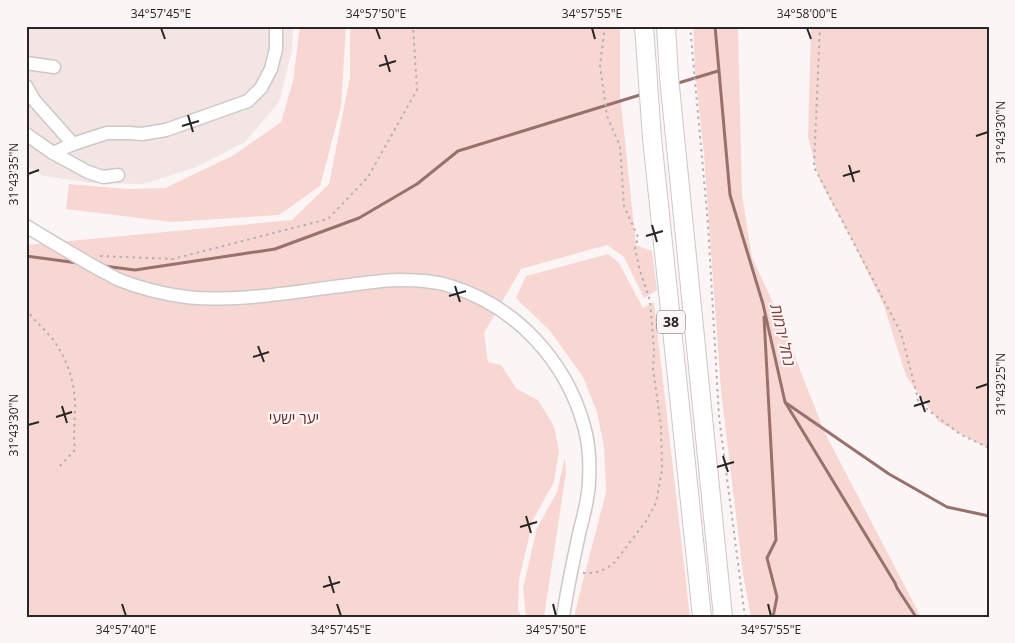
<svg xmlns="http://www.w3.org/2000/svg" width="1015" height="643" font-family="'Open Sans',Heebo,sans-serif">
	<style>
		.built { fill: #f2e5e3 }
		.green { fill: #f8d7d3 }
		.lines { fill: none; stroke-linecap: round; stroke-linejoin: round }
		.stream { stroke: #98716d; stroke-width: 3 }
		.minor-casing { stroke: #cdc8c8; stroke-width: 15 }
		.highway-casing { stroke: #cdc8c8; stroke-width: 20 }
		.path { stroke: #b4b0b0; stroke-width: 2; stroke-dasharray: 2.5 4; stroke-linecap: butt }
		.minor { stroke: #fff; stroke-width: 12 }
		.highway { stroke: #fff; stroke-width: 18 }
		.ticks { fill: none; stroke: #282626; stroke-width: 2 }
		.labels { text-anchor: middle; stroke-width: 4.5; stroke-linejoin: round; paint-order: stroke }
		.shield { fill: #fbf6f5; stroke: #676464; stroke-width: 1 }
		.shield-label { font-size: 14px; font-weight: bold; fill: #282626 }
		.park-label { font-size: 15px; fill: #63201c; stroke: #fbf6f5 }
		.water-label { font-size: 16px; font-style: italic; fill: #803a35; stroke: #fbf6f5 }
		.neatline { fill: none; stroke: #282626; stroke-width: 2 }
		.ticks-label { font-size: 12px; text-anchor: middle; fill: #282626 }
	</style>
	<rect width="100%" height="100%" fill="#fbf6f5"/>
	<!-- built -->
	<polygon class="built" points="26,26 293,26 292,50 279,102 245,142 194,168 143,184 92,183 44,176 26,166"/>
	<!-- green -->
	<g class="green">
		<polygon points="300,26 346,26 341,107 320,186 279,215 171,222 66,209 69,184 127,189 165,188 234,155 281,122 293,81"/>
		<polygon points="350,26 620,26 620,94 636,245 652,251 657,290 644,298 624,257 607,245 521,269 484,333 488,362 501,365 517,389 538,400 554,426 559,451 554,482 533,520 519,580 518,609 521,617 26,617 26,245 292,220 329,184 350,77"/>
		<polygon points="693,26 738,26 742,195 752,257 780,318 824,431 921,617 751,617 743,574 721,390 704,155 695,69"/>
		<polygon points="811,26 989,26 989,449 939,422 906,376 884,306 852,240 819,179 808,137"/>
		<polygon points="608,254 619,263 643,308 654,302 690,617 575,617 575,612 606,492 604,447 597,412 583,377 551,332 516,298 526,276"/>
		<polygon points="565,457 566,473 544,617 526,617 523,588 537,528 557,492"/>
	</g>
	<g class="lines">
		<!-- stream -->
		<g class="stream">
			<polyline points="715,26 730,195 763,304 785,402 895,583 897,588 916,617"/>
			<polyline points="675,84 718,71"/>
			<polyline points="26,256 78,263"/>
			<polyline points="104,266 135,270 275,249 359,218 417,184 458,151 643,94"/>
			<polyline points="764,317 776,540 767,558 777,597 773,617"/>
			<polyline points="786,403 889,474 947,507 989,516"/>
		</g>
		<defs>
			<g id="minor">
				<polyline points="26,63 54,67"/>
				<polyline points="26,86 34,100 73,144"/>
				<polyline points="26,134 53,153 88,172 103,177 118,175"/>
				<polyline points="53,153 73,144 107,133 129,133 142,134 166,130 248,101 261,88 271,69 276,49 276,26"/>
				<path d="M 26,226 C 49,240 72,254 95,267 C 102,271 110,275 117,279 C 139,288 163,294 186,297 C 237,303 298,291 350,285 C 366,283 383,280 400,280 C 416,280 435,281 450,286 C 516,306 566,361 584,426 C 589,443 590,462 589,480 C 589,498 583,517 579,534 C 573,562 567,589 563,617"/>
			</g>
			<g id="highway">
				<polyline points="644,26 652,138 702,617"/>
				<polyline points="666,26 669,77 723,617"/>
			</g>
		</defs>
		<!-- minor casing -->
		<use href="#minor" class="minor-casing"/>
		<!-- highway casing -->
		<use href="#highway" class="highway-casing"/>
		<!-- path -->
		<g class="path">
			<polyline points="690,26 708,224 719,417 745,617"/>
			<polyline points="820,26 814,167 901,333 919,403 960,434 989,448"/>
			<polyline points="100,256 173,259 328,219 368,177 417,90 413,26"/>
			<path d="M 26,309 C 34,321 46,330 54,341 C 68,361 75,383 75,407 C 75,421 73,435 75,450 L 57,469"/>
			<path d="M 583,573 C 595,574 606,570 615,562 L 646,521 L 656,503 L 662,469 L 661,426 L 653,369 L 654,351 L 650,301 L 640,271 L 635,249 L 638,237 L 624,206 L 620,146 L 607,116 L 600,65 L 605,26"/>
		</g>
		<!-- minor -->
		<use href="#minor" class="minor"/>
		<!-- highway -->
		<use href="#highway" class="highway"/>
	</g>
	<!-- ticks -->
	<path class="ticks" d="M 161,28 L 165,39M 376,28 L 380,39M 592,28 L 595,39M 807,28 L 811,39M 385,55 L 390,72M 379,66 L 396,61M 188,115 L 193,132M 182,126 L 199,121M 976,136 L 988,132M 849,165 L 854,182M 28,174 L 39,170M 843,176 L 860,171M 652,225 L 657,242M 646,236 L 663,231M 455,286 L 460,302M 449,296 L 466,291M 258,346 L 264,362M 253,357 L 269,352M 976,388 L 988,384M 920,396 L 925,412M 62,406 L 67,423M 914,406 L 930,401M 56,417 L 72,412M 28,425 L 39,422M 723,456 L 728,472M 717,467 L 734,462M 526,516 L 531,533M 520,527 L 537,522M 329,576 L 334,593M 323,587 L 340,582M 122,604 L 126,616M 337,604 L 341,616M 553,604 L 556,616M 768,604 L 771,616"/>
	<g class="labels">
		<!-- shield labels -->
		<rect class="shield" x="657" y="310.5" width="28" height="23" rx="4"/>
		<g class="shield-label">
			<text x="671" y="327">38</text>
		</g>
		<!-- park labels -->
		<g class="park-label">
			<text x="294" y="424">יער ישעי</text>
		</g>
		<!-- water labels -->
		<g class="water-label">
			<text transform="translate(783 335) rotate(77)" y="6">נחל ירמות</text>
		</g>
	</g>
	<!-- border -->
	<rect width="1015" height="643" fill="none" stroke="#fbf6f5" stroke-width="55"/>
	<rect x="28" y="28" width="960" height="588" class="neatline"/>
	<g class="ticks-label">
		<text x="161" y="18">34°57'45"E</text>
		<text x="376" y="18">34°57'50"E</text>
		<text x="592" y="18">34°57'55"E</text>
		<text x="807" y="18">34°58'00"E</text>
		<text transform="translate(1001 132) rotate(-90)" y="4">31°43'30"N</text>
		<text transform="translate(14 174) rotate(-90)" y="4">31°43'35"N</text>
		<text transform="translate(1001 384) rotate(-90)" y="4">31°43'25"N</text>
		<text transform="translate(14 425) rotate(-90)" y="4">31°43'30"N</text>
		<text x="126" y="634">34°57'40"E</text>
		<text x="341" y="634">34°57'45"E</text>
		<text x="556" y="634">34°57'50"E</text>
		<text x="771" y="634">34°57'55"E</text>
	</g>
</svg>
